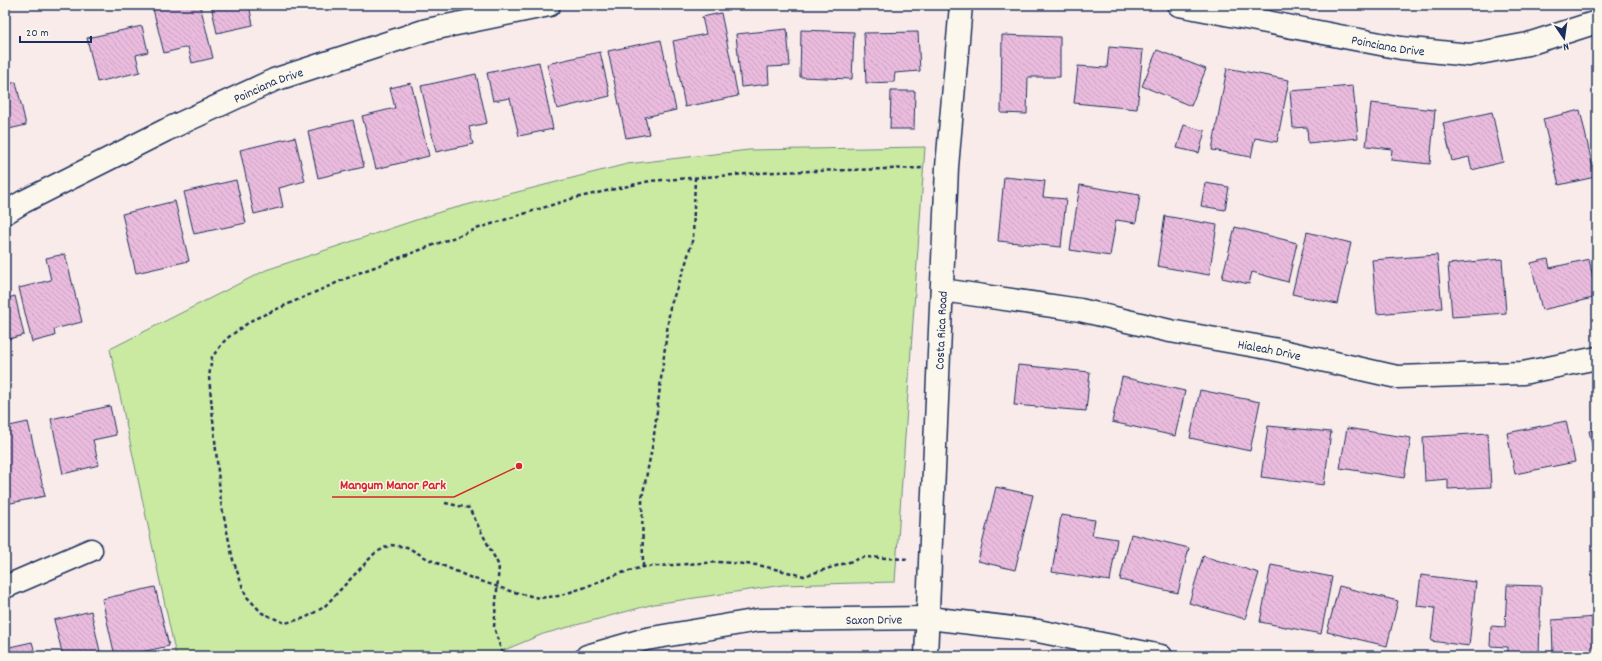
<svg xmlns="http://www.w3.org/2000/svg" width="1602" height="661" font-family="Dekko,sans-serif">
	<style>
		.green { fill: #cae9a1; stroke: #728c80 }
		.building { fill: url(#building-back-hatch); stroke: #1b2f5e }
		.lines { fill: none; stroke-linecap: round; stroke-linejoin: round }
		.minor-casing { stroke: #1b2f5e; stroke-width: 25 }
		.path { stroke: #1b2f5e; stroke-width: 2.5; stroke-dasharray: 4 3; stroke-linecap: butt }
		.minor { stroke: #fbf7ec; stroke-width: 22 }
		.labels { text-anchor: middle; stroke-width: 3; stroke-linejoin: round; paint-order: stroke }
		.street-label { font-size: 13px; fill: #1b2f5e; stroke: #fbf7ec }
		.leader { fill: none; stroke: #d62828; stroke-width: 1.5 }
		.callout-dot { fill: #d62828; stroke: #fbf7ec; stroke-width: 1.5 }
		.callout-label { font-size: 14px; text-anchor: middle; font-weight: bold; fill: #d62828; stroke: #fbf7ec; stroke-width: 3; stroke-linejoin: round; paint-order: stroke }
	</style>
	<defs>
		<pattern id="building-back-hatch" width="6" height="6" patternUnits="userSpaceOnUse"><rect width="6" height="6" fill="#eabbdd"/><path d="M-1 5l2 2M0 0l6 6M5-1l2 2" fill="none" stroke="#c8a1c0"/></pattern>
	</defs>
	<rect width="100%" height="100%" fill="#f8ebe9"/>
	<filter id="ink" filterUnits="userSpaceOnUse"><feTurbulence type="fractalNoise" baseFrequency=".025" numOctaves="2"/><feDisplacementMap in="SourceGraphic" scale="8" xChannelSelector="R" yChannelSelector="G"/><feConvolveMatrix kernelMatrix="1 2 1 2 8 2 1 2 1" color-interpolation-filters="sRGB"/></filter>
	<g filter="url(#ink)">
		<!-- green -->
		<polygon class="green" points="925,147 895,582 783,585 654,604 543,634 490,656 176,656 110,349 266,270 443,211 627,164 749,150"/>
		<!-- building -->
		<g class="building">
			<polygon points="152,5 200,5 213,58 192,63 188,47 164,53"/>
			<polygon points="211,5 251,5 249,5 253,25 217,33"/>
			<polygon points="289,5 301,5 290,8"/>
			<polygon points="721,13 738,96 685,107 673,41 706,34 702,17"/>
			<polygon points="142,26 148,52 136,55 140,72 97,82 87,38"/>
			<polygon points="787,29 790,66 768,67 769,84 741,87 736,34"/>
			<polygon points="801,30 854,32 852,79 800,77"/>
			<polygon points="918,32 920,71 895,73 894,82 866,83 864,33"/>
			<polygon points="1002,35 1060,37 1060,77 1028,77 1027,114 1001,113"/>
			<polygon points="661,40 676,110 645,117 649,134 626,138 608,51"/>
			<polygon points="1109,47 1143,50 1137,109 1074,103 1078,66 1107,68"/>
			<polygon points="1157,50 1206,69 1191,106 1142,86"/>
			<polygon points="600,52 610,96 557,109 547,64"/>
			<polygon points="539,62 553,129 519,136 510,98 493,101 487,73"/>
			<polygon points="1227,68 1289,80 1277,142 1255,138 1251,157 1212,150"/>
			<polygon points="476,74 487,123 469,127 473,144 436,152 421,86"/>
			<polygon points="16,82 26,125 5,130 5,85"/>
			<polygon points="411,83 429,156 376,169 362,116 395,108 390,88"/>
			<polygon points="1353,86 1358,138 1308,143 1307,127 1293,128 1290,91"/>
			<polygon points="891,91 915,91 914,129 890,129"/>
			<polygon points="1371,103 1435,110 1430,164 1391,160 1392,149 1366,146"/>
			<polygon points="1580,110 1595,177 1559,185 1543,119"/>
			<polygon points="1492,112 1503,162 1472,170 1469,157 1452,161 1443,123"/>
			<polygon points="353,120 364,167 318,178 308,131"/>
			<polygon points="1184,125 1205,131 1199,153 1177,148"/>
			<polygon points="295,137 305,181 279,188 283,207 254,214 240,150"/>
			<polygon points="1004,177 1045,181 1043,197 1066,199 1061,247 998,241"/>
			<polygon points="236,180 246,223 194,234 184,192"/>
			<polygon points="1205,183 1229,187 1225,210 1201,206"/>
			<polygon points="1080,185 1140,195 1136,223 1116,220 1110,256 1070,250"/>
			<polygon points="175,201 189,261 136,273 122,214"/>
			<polygon points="1165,216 1217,225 1209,275 1157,266"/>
			<polygon points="1235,227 1297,243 1288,282 1252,272 1249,284 1222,278"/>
			<polygon points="1307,232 1351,243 1337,304 1292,294"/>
			<polygon points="65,254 82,322 54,329 55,336 32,342 19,288 51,280 46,258"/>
			<polygon points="1437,255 1442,308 1377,314 1372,260"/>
			<polygon points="1502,259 1506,313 1452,317 1448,264"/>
			<polygon points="1548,259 1550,268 1589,259 1597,297 1542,310 1531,263"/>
			<polygon points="15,296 24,335 5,340 5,299"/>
			<polygon points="1018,365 1090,372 1086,411 1014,405"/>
			<polygon points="1122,377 1185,391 1175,436 1112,422"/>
			<polygon points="1200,390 1260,402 1250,451 1190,438"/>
			<polygon points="110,406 116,435 93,440 99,465 63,474 51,419"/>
			<polygon points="1566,421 1575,462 1515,474 1507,433"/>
			<polygon points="28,422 45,496 6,504 5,427"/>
			<polygon points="1268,426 1331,432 1324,485 1261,477"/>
			<polygon points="1347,428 1411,438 1404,478 1340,468"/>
			<polygon points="1597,429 1597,466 1589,431"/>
			<polygon points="1488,433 1491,487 1448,489 1448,479 1425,481 1423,437"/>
			<polygon points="996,487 1033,495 1015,570 978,561"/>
			<polygon points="1061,515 1095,520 1092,535 1117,539 1110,581 1052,572"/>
			<polygon points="5,532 8,543 5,544"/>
			<polygon points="1131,534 1189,548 1178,593 1120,580"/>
			<polygon points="1203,556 1259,573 1245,619 1189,603"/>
			<polygon points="1271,565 1332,577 1321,634 1260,622"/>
			<polygon points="1421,575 1476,582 1469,646 1431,641 1435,608 1417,606"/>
			<polygon points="1507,585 1541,586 1539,656 1508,656 1508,647 1490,646 1491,626 1505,627"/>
			<polygon points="1339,586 1398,601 1387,646 1327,632"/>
			<polygon points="155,587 169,646 123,656 115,656 102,599"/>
			<polygon points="91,611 101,656 63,656 54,620"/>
			<polygon points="1597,617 1597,656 1553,656 1552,620"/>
			<polygon points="32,642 36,656 5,656 5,648"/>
		</g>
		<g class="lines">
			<defs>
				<g id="minor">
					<path id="s1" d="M 1179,5 L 1401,48 L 1469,55 L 1528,44 L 1597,22"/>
					<path id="s2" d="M 5,213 L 23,202 L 166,130 L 274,80 L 427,30 L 549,5"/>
					<path id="s3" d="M 942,290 L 1080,310 L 1170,331 L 1273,349 L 1397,377 L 1523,373 L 1597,358"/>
					<polyline points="5,587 91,550"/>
					<path id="s4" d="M 587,656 L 646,639 L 759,620 L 929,618 L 1038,631 L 1161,656"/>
					<path id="s5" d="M 926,656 L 947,167 L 961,5"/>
				</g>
			</defs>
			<!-- minor casing -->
			<use href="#minor" class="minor-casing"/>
			<!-- path -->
			<g class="path">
				<polyline points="445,503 469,508 499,566 494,627 503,656"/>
				<polyline points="907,559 865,557 804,576 758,565 718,562 643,567 618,574 583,588 558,596 539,598 510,591 469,577 428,559 407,547 390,545 375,553 324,607 305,618 285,623 262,613 246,596 233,560 221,503 209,377 212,357 226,339 252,320 361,272 482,227 571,199 650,181 775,172 924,168"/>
				<polyline points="643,567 642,498 653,443 670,307 685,266 693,238 695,178"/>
			</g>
			<!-- minor -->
			<use href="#minor" class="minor"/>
		</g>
	</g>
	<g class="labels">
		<!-- street labels -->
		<g class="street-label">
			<text dy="5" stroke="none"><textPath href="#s1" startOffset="213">Poinciana Drive</textPath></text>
			<text dy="5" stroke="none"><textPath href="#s2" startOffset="293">Poinciana Drive</textPath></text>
			<text dy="5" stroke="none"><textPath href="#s5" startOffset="326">Costa Rica Road</textPath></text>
			<text dy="5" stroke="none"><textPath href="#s3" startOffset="333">Hialeah Drive</textPath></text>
			<text dy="5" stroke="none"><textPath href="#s4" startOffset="291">Saxon Drive</textPath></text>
		</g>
	</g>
	<!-- callouts -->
	<path class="leader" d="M519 466L454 497H332"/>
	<circle class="callout-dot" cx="519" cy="466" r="4"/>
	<g class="callout-label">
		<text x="393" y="489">Mangum Manor Park</text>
	</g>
	<!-- margin -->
	<rect width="1602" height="661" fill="none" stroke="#fbf7ec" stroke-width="20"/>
	<rect x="10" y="10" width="1582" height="641" fill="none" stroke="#1b2f5e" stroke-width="1.5" filter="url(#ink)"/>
	<!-- north arrow -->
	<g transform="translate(1564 38) rotate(167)" stroke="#fbf7ec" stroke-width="3" paint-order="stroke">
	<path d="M0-3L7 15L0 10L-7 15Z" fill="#1b2f5e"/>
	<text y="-6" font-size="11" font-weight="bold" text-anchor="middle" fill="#1b2f5e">N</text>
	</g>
	<!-- scale -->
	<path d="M20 36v6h71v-6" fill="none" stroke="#1b2f5e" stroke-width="2"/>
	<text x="26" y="36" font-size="12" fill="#1b2f5e" stroke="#fbf7ec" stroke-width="3" paint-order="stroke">20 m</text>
</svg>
